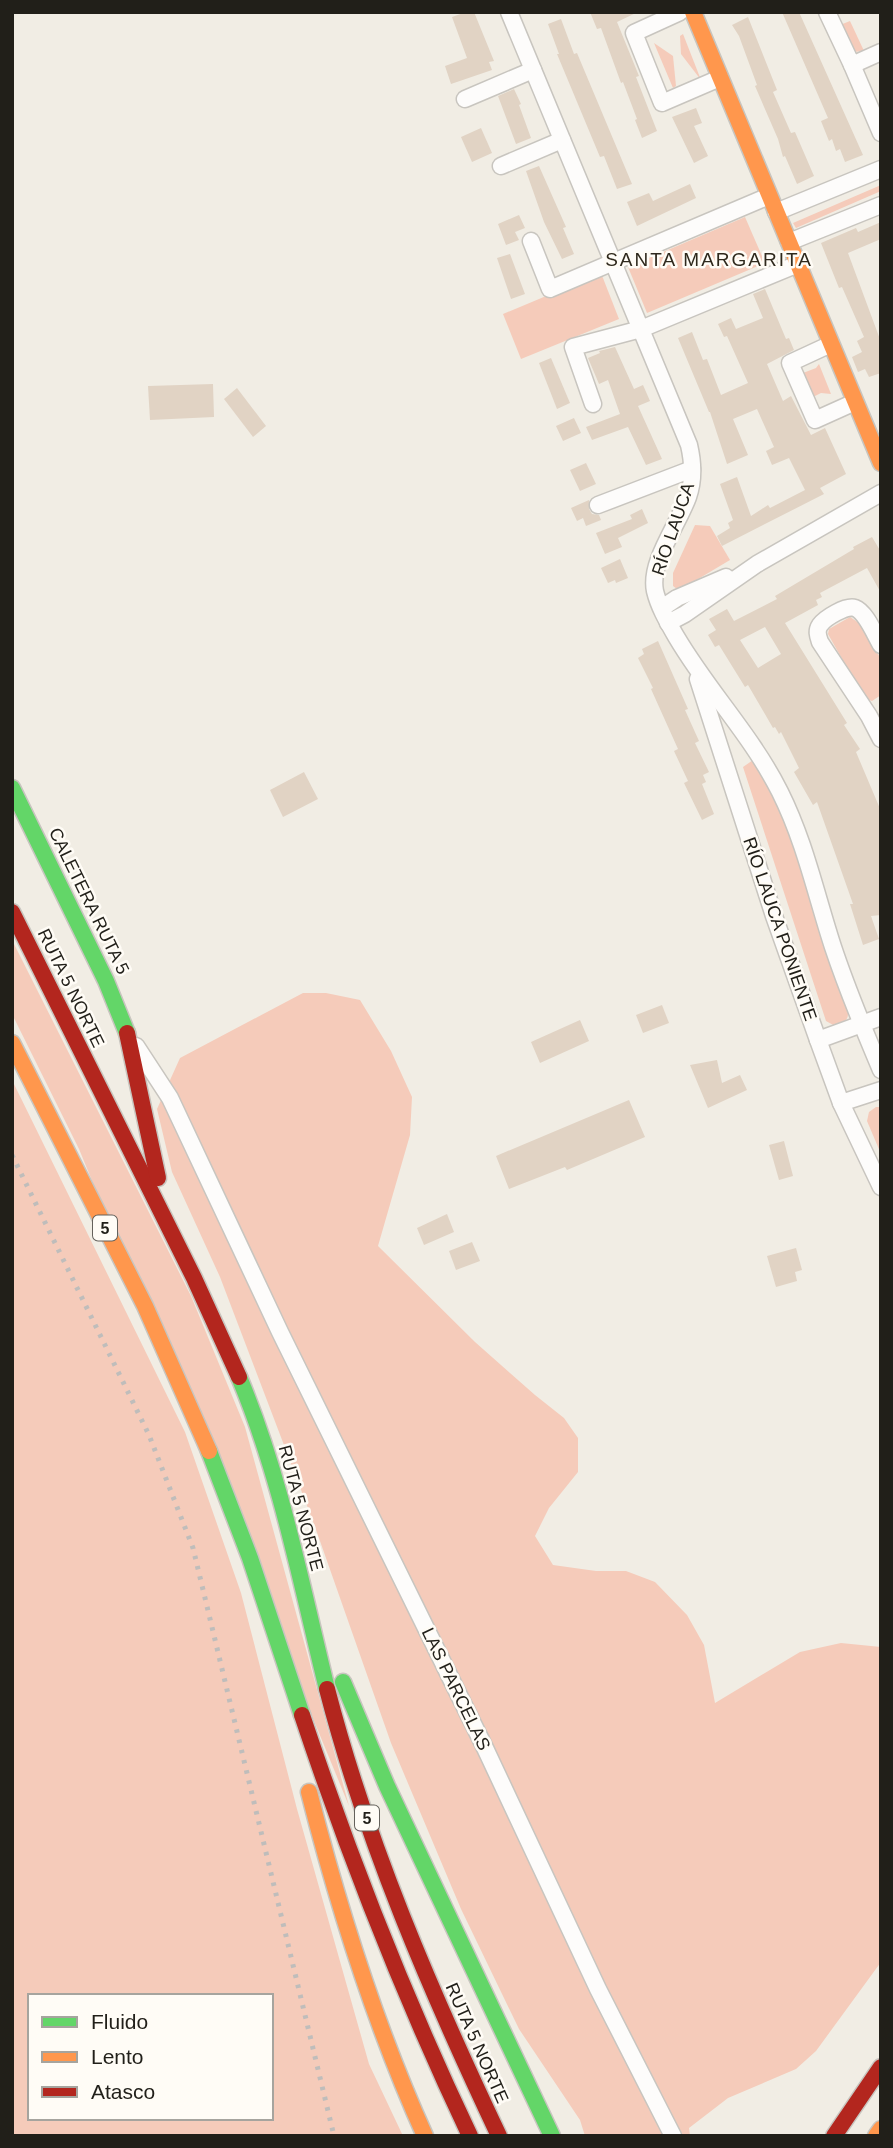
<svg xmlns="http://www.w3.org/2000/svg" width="893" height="2148" font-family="Arial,sans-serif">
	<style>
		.green { fill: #f5cbba; fill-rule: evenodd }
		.building { fill: #e1d3c4; fill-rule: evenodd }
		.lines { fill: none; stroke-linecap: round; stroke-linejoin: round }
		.street-casing { stroke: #c8c5bf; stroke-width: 19 }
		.fast-casing { stroke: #c8c5bf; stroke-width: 19 }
		.slow-casing { stroke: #c8c5bf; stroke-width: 19 }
		.jam-casing { stroke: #c8c5bf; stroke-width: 19 }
		.street { stroke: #fdfcfb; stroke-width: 16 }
		.fast { stroke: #63d668; stroke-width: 16 }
		.slow { stroke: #ff974d; stroke-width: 16 }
		.jam { stroke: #b3261e; stroke-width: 16 }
		.rail { stroke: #bfbdbb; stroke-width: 5; stroke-dasharray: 3.5 7; stroke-linecap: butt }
		.labels { text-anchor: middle; stroke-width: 5; stroke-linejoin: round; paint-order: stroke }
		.shield { fill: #fffcf6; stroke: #64615b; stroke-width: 2 }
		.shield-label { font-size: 16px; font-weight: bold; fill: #211f19 }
		.street-label { font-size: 18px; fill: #211f19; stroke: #fffcf6 }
		.neighbourhood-label { font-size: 19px; letter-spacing: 2px; fill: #2f291d; stroke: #fffcf6 }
	</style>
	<rect width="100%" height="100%" fill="#f1ede4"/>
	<!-- green -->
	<g class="green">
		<polygon points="850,21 864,51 853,52 840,25"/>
		<polygon points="683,34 701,80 681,54 680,36"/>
		<polygon points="654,43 673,56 676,86 673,88"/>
		<polygon points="881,185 881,191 796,228 793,223"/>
		<polygon points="745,217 765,263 647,313 628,267"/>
		<polygon points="601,273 619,319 521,359 503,314"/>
		<polygon points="819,364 831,394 821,393 813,397 803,373 816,368"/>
		<polygon points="695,525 710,526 730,560 683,588 677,589 673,586 673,573"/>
		<polygon points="850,617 859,623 881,659 881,695 872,701 864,698 828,634 829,629"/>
		<path d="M 756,758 C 774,791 790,825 802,860 C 819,909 824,963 848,1009 C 849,1020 845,1023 835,1026 L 826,1021 L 743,767 Z"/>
		<polygon points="12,940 191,1296 245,1427 349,1806 79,1149 12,1014"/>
		<polygon points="303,993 326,993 360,1000 391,1051 412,1097 410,1135 378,1246 475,1342 535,1395 564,1418 578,1438 578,1472 549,1508 535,1536 553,1565 596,1571 626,1571 655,1582 687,1615 704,1645 715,1703 800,1652 841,1643 881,1647 881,1962 816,2051 796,2069 728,2098 689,2128 690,2136 585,2136 580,2120 519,2029 461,1909 391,1743 314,1524 220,1277 172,1172 157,1109 180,1058"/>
		<path d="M 12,1080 L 185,1432 L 241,1593 L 297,1809 L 369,2064 L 403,2136 L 12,2136 ZM 30,1996 L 271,1996 L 271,2118 L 30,2118 Z"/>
		<polygon points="876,1107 881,1107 881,1154 867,1121 869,1112"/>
	</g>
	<!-- building -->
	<g class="building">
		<polygon points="466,12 474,12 494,61 489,62 492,70 451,84 445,66 467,58 452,17"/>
		<polygon points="590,12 638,12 617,22 639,76 636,77 657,131 642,138 635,120 637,119 623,82 621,83 601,28 597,29"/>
		<polygon points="782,12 799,12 863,155 845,162 840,149 836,151 832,139 829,141 821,121 828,118"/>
		<polygon points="748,17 777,90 773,92 791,133 795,132 814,176 797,184 785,156 783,157 778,139 755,86 757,85 739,36 732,25"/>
		<polygon points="561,19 574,54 577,53 632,184 617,189 604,156 600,157 557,54 559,54 548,24"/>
		<polygon points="514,89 521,104 519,105 531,138 516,144 498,96"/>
		<polygon points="696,108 702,123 694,126 708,156 694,163 672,117"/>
		<polygon points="481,128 492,153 472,162 461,137"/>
		<polygon points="539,166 566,227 563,228 574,254 562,259 544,222 526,171"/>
		<polygon points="690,184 696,198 637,226 627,202 649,193 653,201"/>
		<polygon points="519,215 525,228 515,232 519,240 506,245 498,224"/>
		<polygon points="881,222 881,239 848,253 881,342 881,373 869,377 865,369 858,372 852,357 862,352 857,341 864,337 842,287 839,288 821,243 856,228 858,232"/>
		<polygon points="510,254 525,294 511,299 497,258"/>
		<polygon points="765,289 786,339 789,338 794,350 767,364 783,401 791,396 811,435 825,428 846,474 820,488 824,494 722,546 717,536 730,528 728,523 733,520 720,484 737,477 751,516 768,505 770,508 805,490 789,458 772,465 766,451 774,447 757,409 733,419 748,455 727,464 710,412 709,412 678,338 692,332 703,360 707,359 721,395 748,383 727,336 724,337 718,324 731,318 736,329 763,318 753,294"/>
		<polygon points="615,347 634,389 643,385 650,401 638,406 662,459 646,465 628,427 592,440 586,427 620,414 608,380 599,384 588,358 600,353 599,351"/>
		<polygon points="551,358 570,403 557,409 539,363"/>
		<polygon points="213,384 214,417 150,420 148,386"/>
		<polygon points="237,388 266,426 253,437 224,399"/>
		<polygon points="574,418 581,433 563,441 556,426"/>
		<polygon points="586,463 596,484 580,491 570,470"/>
		<polygon points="589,500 589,509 592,514 599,515 601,520 586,526 583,518 577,521 571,508"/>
		<polygon points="642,509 648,523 618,538 622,547 605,554 596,533 632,519 630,515"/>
		<path d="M 872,537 L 881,552 L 881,593 L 867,568 L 820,593 L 822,597 L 816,600 L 818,605 L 785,623 L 847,723 L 844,725 L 860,749 L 856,752 L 881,811 L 881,915 L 871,916 L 879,939 L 863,945 L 850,904 L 853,904 L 817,802 L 813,805 L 794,772 L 799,768 L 781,732 L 779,734 L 775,727 L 773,728 L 748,685 L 745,687 L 719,645 L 715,647 L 708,635 L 716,630 L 709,619 L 727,609 L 734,621 L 777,599 L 775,596 L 854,549 L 853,547 ZM 765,627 L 781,654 L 758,668 L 740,640 Z"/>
		<polygon points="620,559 628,578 616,583 615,580 608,583 601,568"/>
		<polygon points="658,641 688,709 685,710 699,741 695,743 709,772 703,775 706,782 702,784 714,814 702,820 684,783 688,781 674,751 678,749 651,689 653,688 638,658 644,654 642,649"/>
		<polygon points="304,772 318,799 283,817 270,790"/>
		<polygon points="662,1005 669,1023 643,1033 636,1015"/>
		<polygon points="580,1020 589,1041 540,1063 531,1042"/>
		<polygon points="717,1060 722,1083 740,1075 747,1090 708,1108 690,1065"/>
		<polygon points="629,1100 645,1137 567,1170 565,1167 509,1189 496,1156"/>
		<polygon points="784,1141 793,1176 779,1180 769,1145"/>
		<polygon points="447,1214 454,1232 424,1245 417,1228"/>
		<polygon points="472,1242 480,1261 456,1270 449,1251"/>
		<polygon points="796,1248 802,1270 795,1272 797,1281 776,1287 767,1256"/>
	</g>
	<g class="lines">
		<defs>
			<g id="street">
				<path d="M 509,12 L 689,445 C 693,462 694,480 688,497 C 678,525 649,562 655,591 C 659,608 669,624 677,638 C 709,692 752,736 780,792 C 805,842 816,895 833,947 C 847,989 864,1030 881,1070"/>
				<polyline points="680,12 634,33 662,103 720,78"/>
				<polyline points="827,12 852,65 881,52"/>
				<polyline points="852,65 881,133"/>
				<polyline points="465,99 533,70"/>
				<polyline points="501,166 562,140"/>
				<polyline points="776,212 881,169"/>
				<polyline points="531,241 550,289 769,196"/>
				<polyline points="789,242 881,205"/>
				<polyline points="831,344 790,363 815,420 855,402"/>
				<polyline points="593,404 573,347 641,329 798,264"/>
				<polyline points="598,505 692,469"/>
				<polyline points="662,608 677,598 726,577"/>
				<polyline points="668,623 685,614 757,564 881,493"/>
				<path d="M 881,645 C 875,635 866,612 855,608 C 846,605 825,618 820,625 C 816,631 818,636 820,642 L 869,716 L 881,739"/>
				<polyline points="698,679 774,916 818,1040 841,1103 881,1187"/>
				<polyline points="818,1040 881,1017"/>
				<polyline points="136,1046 170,1098 280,1332 485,1748 598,1989 673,2136"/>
				<polyline points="841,1103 881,1090"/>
			</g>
			<g id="fast">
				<polyline points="12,788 106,981 127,1033"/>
				<path d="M 239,1377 C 281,1477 301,1584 327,1689"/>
				<polyline points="209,1451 250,1558 302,1715"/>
				<polyline points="343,1682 387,1786 552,2136"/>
			</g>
			<g id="slow">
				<polyline points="693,12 881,463"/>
				<polyline points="12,1043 145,1306 209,1451"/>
				<path d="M 309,1792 C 339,1910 375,2025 425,2136"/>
				<polyline points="876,2136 881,2129"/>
			</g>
			<g id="jam">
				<polyline points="12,912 194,1278 239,1377"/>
				<polyline points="127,1033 158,1178"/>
				<path d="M 327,1689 C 367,1844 431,1992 499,2136"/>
				<path d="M 302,1715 C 350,1859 405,1999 470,2136"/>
				<polyline points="834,2136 881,2067"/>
			</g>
		</defs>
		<!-- street casing -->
		<use href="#street" class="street-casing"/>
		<!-- fast casing -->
		<use href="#fast" class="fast-casing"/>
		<!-- slow casing -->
		<use href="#slow" class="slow-casing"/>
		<!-- jam casing -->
		<use href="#jam" class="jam-casing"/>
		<!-- street -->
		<use href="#street" class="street"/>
		<!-- fast -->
		<use href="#fast" class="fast"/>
		<!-- slow -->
		<use href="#slow" class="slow"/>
		<!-- jam -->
		<use href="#jam" class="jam"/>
		<!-- rail -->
		<polyline class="rail" points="12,1155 149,1435 193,1548 334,2136"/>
	</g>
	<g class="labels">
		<!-- shield labels -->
		<g class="shield">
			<rect x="93" y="1215.5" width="24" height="25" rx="5"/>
			<rect x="355" y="1805.5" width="24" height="25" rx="5"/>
		</g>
		<g class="shield-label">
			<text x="105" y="1234">5</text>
			<text x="367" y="1824">5</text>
		</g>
		<!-- street labels -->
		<g class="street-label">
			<text transform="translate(673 529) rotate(-71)" y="6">RÍO LAUCA</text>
			<text transform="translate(89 901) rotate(64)" y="6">CALETERA RUTA 5</text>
			<text transform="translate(780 929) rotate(71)" y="6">RÍO LAUCA PONIENTE</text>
			<text transform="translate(71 988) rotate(64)" y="6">RUTA 5 NORTE</text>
			<text transform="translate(301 1508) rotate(75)" y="6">RUTA 5 NORTE</text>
			<text transform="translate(456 1689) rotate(64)" y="6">LAS PARCELAS</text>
			<text transform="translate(477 2043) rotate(66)" y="6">RUTA 5 NORTE</text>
		</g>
		<!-- neighbourhood labels -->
		<g class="neighbourhood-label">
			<text x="709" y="266">SANTA MARGARITA</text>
		</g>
	</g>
	<!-- border -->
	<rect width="893" height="2148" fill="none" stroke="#211f19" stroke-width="28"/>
	<!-- legend -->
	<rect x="28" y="1994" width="245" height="126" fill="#fffcf6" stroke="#a6a49e" stroke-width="2"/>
	<rect x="42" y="2017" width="35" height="10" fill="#63d668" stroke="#a6a49e" stroke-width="2"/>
	<text x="91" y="2029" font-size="21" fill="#211f19">Fluido</text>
	<rect x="42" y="2052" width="35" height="10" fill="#ff974d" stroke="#a6a49e" stroke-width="2"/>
	<text x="91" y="2064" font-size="21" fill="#211f19">Lento</text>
	<rect x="42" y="2087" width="35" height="10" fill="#b3261e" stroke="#a6a49e" stroke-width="2"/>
	<text x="91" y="2099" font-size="21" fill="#211f19">Atasco</text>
</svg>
